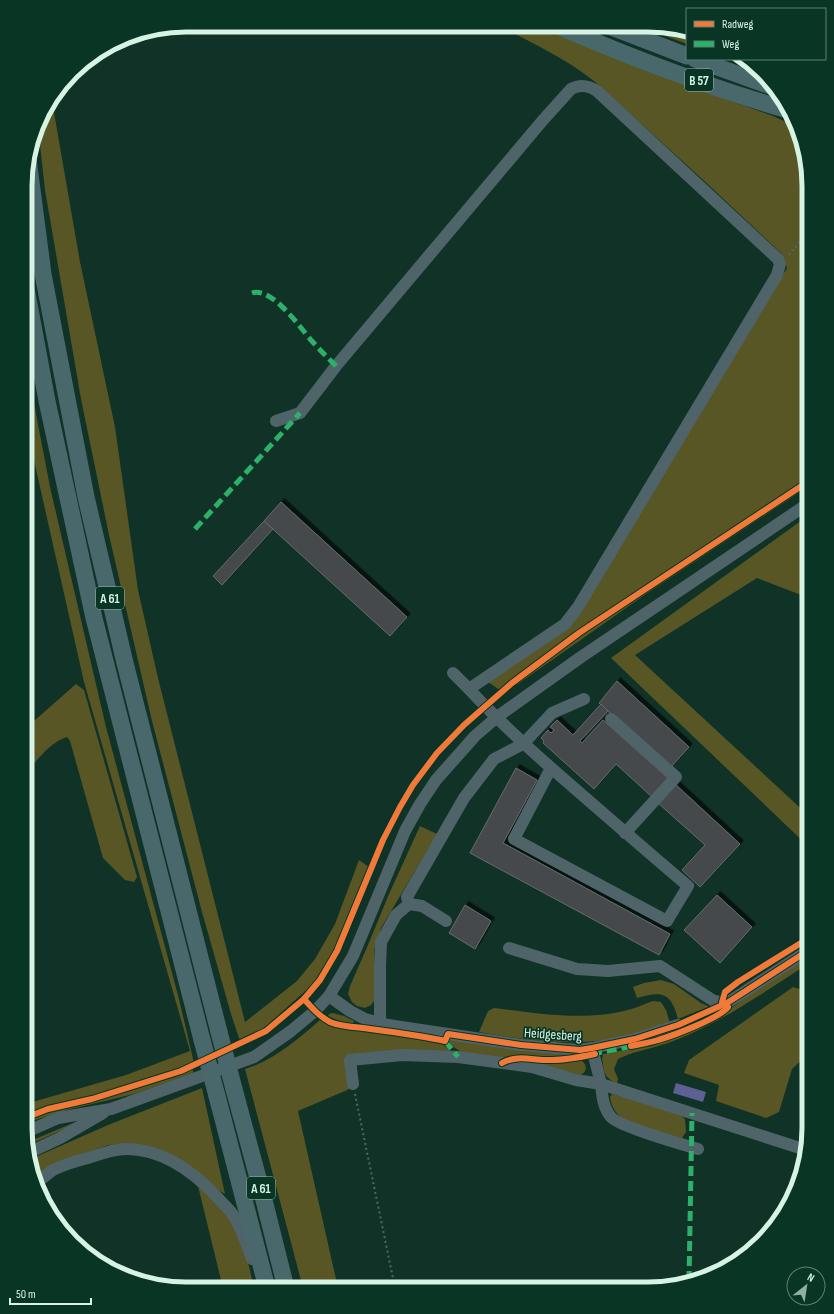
<svg xmlns="http://www.w3.org/2000/svg" width="834" height="1314" font-family="'Sofia Sans Condensed',sans-serif">
	<style>
		.green { fill: #575624 }
		.water { fill: #5d6092 }
		.building { fill: #454a4b; stroke: #656b6b; filter: url(#shadow) }
		.lines { fill: none; stroke-linecap: round; stroke-linejoin: round }
		.path { stroke: #546868; stroke-width: 2; stroke-dasharray: 2 3; stroke-linecap: butt }
		.minor { stroke: #4e6468; stroke-width: 12 }
		.highway { stroke: #49686c; stroke-width: 17 }
		.highway-bridge { stroke: #49686c; stroke-width: 17 }
		.quiet { stroke: #2db169; stroke-width: 5; stroke-dasharray: 10 5; stroke-linecap: butt }
		.cycleway-casing { stroke: #083524; stroke-width: 8 }
		.cycleway { stroke: #f17a3a; stroke-width: 6 }
		.labels { text-anchor: middle; stroke-width: 3.5; stroke-linejoin: round; paint-order: stroke }
		.shield { fill: #083524; stroke: #99baaa; stroke-width: 1 }
		.shield-label { font-size: 13px; font-weight: bold; fill: #d7f3e4 }
		.street-label { font-size: 14px; fill: #d7f3e4; stroke: #083524 }
		.rim { fill: none; stroke: #d7f3e4; stroke-width: 5 }
	</style>
	<defs>
		<filter id="shadow"><feDropShadow dx="3.5" dy="-3.5" stdDeviation="0" flood-color="#0009"/></filter>
	</defs>
	<rect width="100%" height="100%" fill="#103227"/>
	<!-- green -->
	<g class="green">
		<path d="M 500,26 L 538,26 L 653,73 L 773,116 L 797,127 L 809,186 L 809,486 L 646,594 L 518,684 L 498,689 L 488,682 L 551,637 L 597,579 L 787,268 L 782,254 L 701,178 L 594,81 C 565,58 532,43 500,26 Z"/>
		<polygon points="639,26 669,26 687,31 687,44"/>
		<polygon points="52,101 80,262 115,427 138,590 158,678 245,1022 297,981 315,959 335,924 359,860 369,867 337,946 328,963 312,985 264,1028 240,1041 231,1014 202,912 152,721 109,535 81,399 45,190 38,127 42,115"/>
		<path d="M 26,361 L 50,487 L 106,727 L 179,999 L 194,1063 C 159,1076 124,1087 88,1097 C 67,1103 45,1106 25,1114 L 25,1107 L 36,1101 L 126,1075 L 190,1051 L 84,682 L 26,425 Z"/>
		<polygon points="809,515 809,598 757,578 635,655 809,816 809,847 611,658"/>
		<path d="M 76,684 L 84,690 L 137,877 L 134,882 L 125,880 L 103,858 L 70,741 L 67,737 C 51,742 40,757 30,768 L 26,768 L 26,728 Z"/>
		<polygon points="420,826 437,834 381,928 374,950 375,973 374,1001 371,1005 365,1008 357,1006 352,1002 348,994 350,986 368,945 389,894"/>
		<path d="M 809,956 L 809,963 C 766,991 724,1021 676,1040 C 657,1048 636,1050 618,1059 L 614,1069 L 618,1079 L 617,1084 C 607,1078 604,1076 603,1064 C 602,1060 602,1058 603,1054 L 637,1048 L 668,1039 L 699,1026 L 722,1015 L 771,979 Z"/>
		<path d="M 661,980 L 674,984 L 701,1003 L 708,1006 L 708,1007 L 678,1019 C 671,992 662,991 637,998 L 633,987 L 644,983 Z"/>
		<polygon points="793,987 809,992 809,1045 805,1057 792,1069 779,1112 766,1118 716,1101 719,1085 684,1073 689,1060"/>
		<path d="M 653,1001 L 661,1002 L 666,1010 L 670,1023 C 652,1028 634,1035 616,1038 C 570,1047 524,1040 479,1032 L 488,1011 L 494,1008 C 537,1013 581,1021 624,1011 C 634,1009 644,1004 653,1001 Z"/>
		<polygon points="333,1013 344,1016 354,1021 353,1024 344,1023 328,1016 329,1014"/>
		<path d="M 320,1020 L 337,1026 L 354,1030 L 440,1042 L 452,1052 L 345,1056 L 352,1088 L 298,1111 L 338,1288 L 303,1288 L 245,1069 C 273,1061 298,1039 320,1020 Z"/>
		<polygon points="448,1039 523,1051 566,1055 564,1057 555,1059 510,1056 499,1059 464,1054 451,1045"/>
		<path d="M 515,1059 L 557,1063 L 566,1060 L 581,1060 C 587,1064 588,1071 581,1075 Z"/>
		<path d="M 193,1069 L 193,1073 L 134,1094 L 71,1109 L 25,1123 L 25,1119 C 55,1108 86,1102 117,1094 C 143,1088 168,1078 193,1069 Z"/>
		<polygon points="202,1088 225,1194 134,1144 108,1145 51,1165 35,1177 31,1159 108,1125"/>
		<path d="M 612,1094 L 676,1111 L 685,1119 L 686,1132 L 682,1138 C 658,1132 613,1128 610,1097 Z"/>
		<polygon points="78,1121 78,1123 28,1145 28,1142"/>
		<path d="M 197,1182 C 210,1196 227,1209 235,1226 C 245,1245 249,1267 254,1288 L 223,1288 Z"/>
		<path d="M 75,1243 C 87,1247 94,1253 101,1263 L 88,1256 Z"/>
	</g>
	<!-- water -->
	<polygon class="water" points="676,1083 706,1092 703,1102 673,1093"/>
	<!-- building -->
	<g class="building">
		<polygon points="281,502 407,617 390,636 264,521"/>
		<polygon points="264,521 273,529 222,585 213,576"/>
		<polygon points="617,681 689,747 670,768 599,703"/>
		<polygon points="601,704 608,711 580,741 582,743 603,720 669,779 652,797 616,764 594,789 543,743 544,741 541,738 548,730 551,733 554,730 550,727 557,720 573,735"/>
		<polygon points="516,768 537,780 503,843 670,934 659,955 470,853"/>
		<polygon points="675,784 740,844 700,887 682,870 705,845 658,803"/>
		<polygon points="717,895 752,927 720,963 684,930"/>
		<polygon points="465,905 491,921 475,949 449,933"/>
	</g>
	<g class="lines">
		<!-- path -->
		<g class="path">
			<polyline points="789,255 809,231"/>
			<polyline points="355,1094 395,1288"/>
		</g>
		<!-- minor -->
		<g class="minor">
			<path d="M 276,421 L 300,413 L 336,366 L 543,120 L 571,89 C 580,84 588,85 597,91 L 778,259 L 780,264 L 777,275 L 578,607 L 565,624 L 469,689 C 501,724 537,756 573,787 C 611,820 649,853 688,886 L 667,921 L 514,839 L 551,768"/>
			<polyline points="453,673 469,689"/>
			<polyline points="611,719 676,777 625,833"/>
			<polyline points="409,904 407,897 464,798 494,759 523,744 552,713 584,699"/>
			<polyline points="509,948 577,969 608,971 660,966 714,1001 727,1003"/>
			<polyline points="329,996 350,1011 365,1019 388,1025 521,1045 565,1049 580,1050 592,1048 635,1039 678,1025"/>
			<polyline points="720,1006 727,1003 809,950"/>
			<polyline points="380,1023 380,966 381,942 396,915 409,904 422,906 446,921"/>
			<polyline points="592,1048 601,1084 806,1150"/>
			<path d="M 353,1084 L 350,1060 L 402,1055 L 458,1057 L 532,1067 L 576,1080 L 601,1084 C 602,1095 603,1108 611,1117 C 620,1127 681,1144 698,1149"/>
			<polyline points="26,1132 58,1118 111,1109 254,1057 291,1031 315,1011 329,996 353,956 405,831 420,804 436,780 475,736 497,717 581,657 809,503"/>
			<polyline points="30,1152 60,1138 103,1113"/>
			<path d="M 36,1183 C 42,1179 47,1174 53,1170 C 63,1165 76,1161 88,1158 C 100,1154 113,1149 126,1149 C 163,1149 194,1172 218,1198 C 222,1203 227,1207 231,1212 C 241,1225 246,1243 252,1259"/>
		</g>
		<!-- highway -->
		<g class="highway">
			<path d="M 558,26 C 632,58 711,88 788,110"/>
			<polyline points="609,26 687,56"/>
			<polyline points="695,59 776,88"/>
			<polyline points="28,159 43,274 86,497 125,663 219,1032"/>
			<polyline points="26,288 47,401 94,618 202,1040"/>
			<polyline points="234,1089 265,1204 286,1288"/>
			<polyline points="217,1096 267,1288"/>
		</g>
		<!-- highway-bridge -->
		<g class="highway-bridge">
			<polyline points="219,1032 234,1089"/>
			<polyline points="202,1040 217,1096"/>
		</g>
		<!-- quiet -->
		<g class="quiet">
			<path d="M 252,293 C 271,286 300,327 310,339 C 319,349 327,357 336,366"/>
			<polyline points="195,529 300,413"/>
			<polyline points="445,1041 458,1057"/>
			<polyline points="592,1054 633,1046"/>
			<polyline points="689,1281 692,1113"/>
		</g>
		<defs>
			<g id="cycleway">
				<path d="M 304,999 C 312,1008 319,1016 330,1022 C 339,1026 352,1027 363,1028 C 390,1032 418,1035 445,1041 L 448,1034 L 521,1045 L 580,1050 L 592,1048 L 635,1039 L 678,1025 L 727,1003 L 809,950"/>
				<polyline points="722,1002 725,992 738,982 809,938"/>
				<path d="M 631,1046 C 640,1044 649,1043 658,1040 C 672,1036 720,1018 728,1007"/>
				<path d="M 502,1063 C 518,1054 534,1061 552,1060 C 566,1060 581,1057 595,1054"/>
				<polyline points="25,1118 48,1109 92,1099 181,1071 266,1031 304,999 320,980 337,951 383,840 400,807 413,785 437,753 464,725 512,683 579,633 809,481"/>
			</g>
		</defs>
		<!-- cycleway casing -->
		<use href="#cycleway" class="cycleway-casing"/>
		<!-- cycleway -->
		<use href="#cycleway" class="cycleway"/>
	</g>
	<g class="labels">
		<!-- shield labels -->
		<g class="shield">
			<rect x="685" y="69" width="28" height="22" rx="3"/>
			<rect x="96" y="587" width="28" height="22" rx="3"/>
			<rect x="247" y="1177" width="28" height="22" rx="3"/>
		</g>
		<g class="shield-label">
			<text x="699" y="85">B 57</text>
			<text x="110" y="603">A 61</text>
			<text x="261" y="1193">A 61</text>
		</g>
		<!-- street labels -->
		<g class="street-label">
			<text transform="translate(553 1034) rotate(4)" y="5">Heidgesberg</text>
		</g>
	</g>
	<!-- crop -->
	<path d="M0 0H834V1314H0ZM186 32H648A154 154 0 0 1 802 186V1128A154 154 0 0 1 648 1282H186A154 154 0 0 1 32 1128V186A154 154 0 0 1 186 32Z" fill="#083524" fill-rule="evenodd"/>
	<path class="rim" d="M186 32H648A154 154 0 0 1 802 186V1128A154 154 0 0 1 648 1282H186A154 154 0 0 1 32 1128V186A154 154 0 0 1 186 32Z"/>
	<!-- legend -->
	<rect x="686" y="8" width="140" height="52" fill="#083524" stroke="#5b8171"/>
	<rect x="694" y="21" width="20" height="6" fill="#f17a3a" stroke="#5b8171"/>
	<text x="722" y="28" font-size="12" fill="#d7f3e4">Radweg</text>
	<rect x="694" y="41" width="20" height="6" fill="#2db169" stroke="#5b8171"/>
	<text x="722" y="48" font-size="12" fill="#d7f3e4">Weg</text>
	<!-- north arrow -->
	<g transform="translate(806 1286) rotate(30)"><circle r="19" fill="#083524" stroke="#5b8171"/>
	<path d="M0-3L7 15L0 10L-7 15Z" fill="#91afa2"/>
	<text y="-6" font-size="11" font-weight="bold" text-anchor="middle" fill="#d7f3e4">N</text>
	</g>
	<!-- scale -->
	<path d="M10 1298v6h81v-6" fill="none" stroke="#d7f3e4" stroke-width="2"/>
	<text x="16" y="1298" font-size="12" fill="#d7f3e4" stroke="#083524" stroke-width="3" paint-order="stroke">50 m</text>
</svg>
